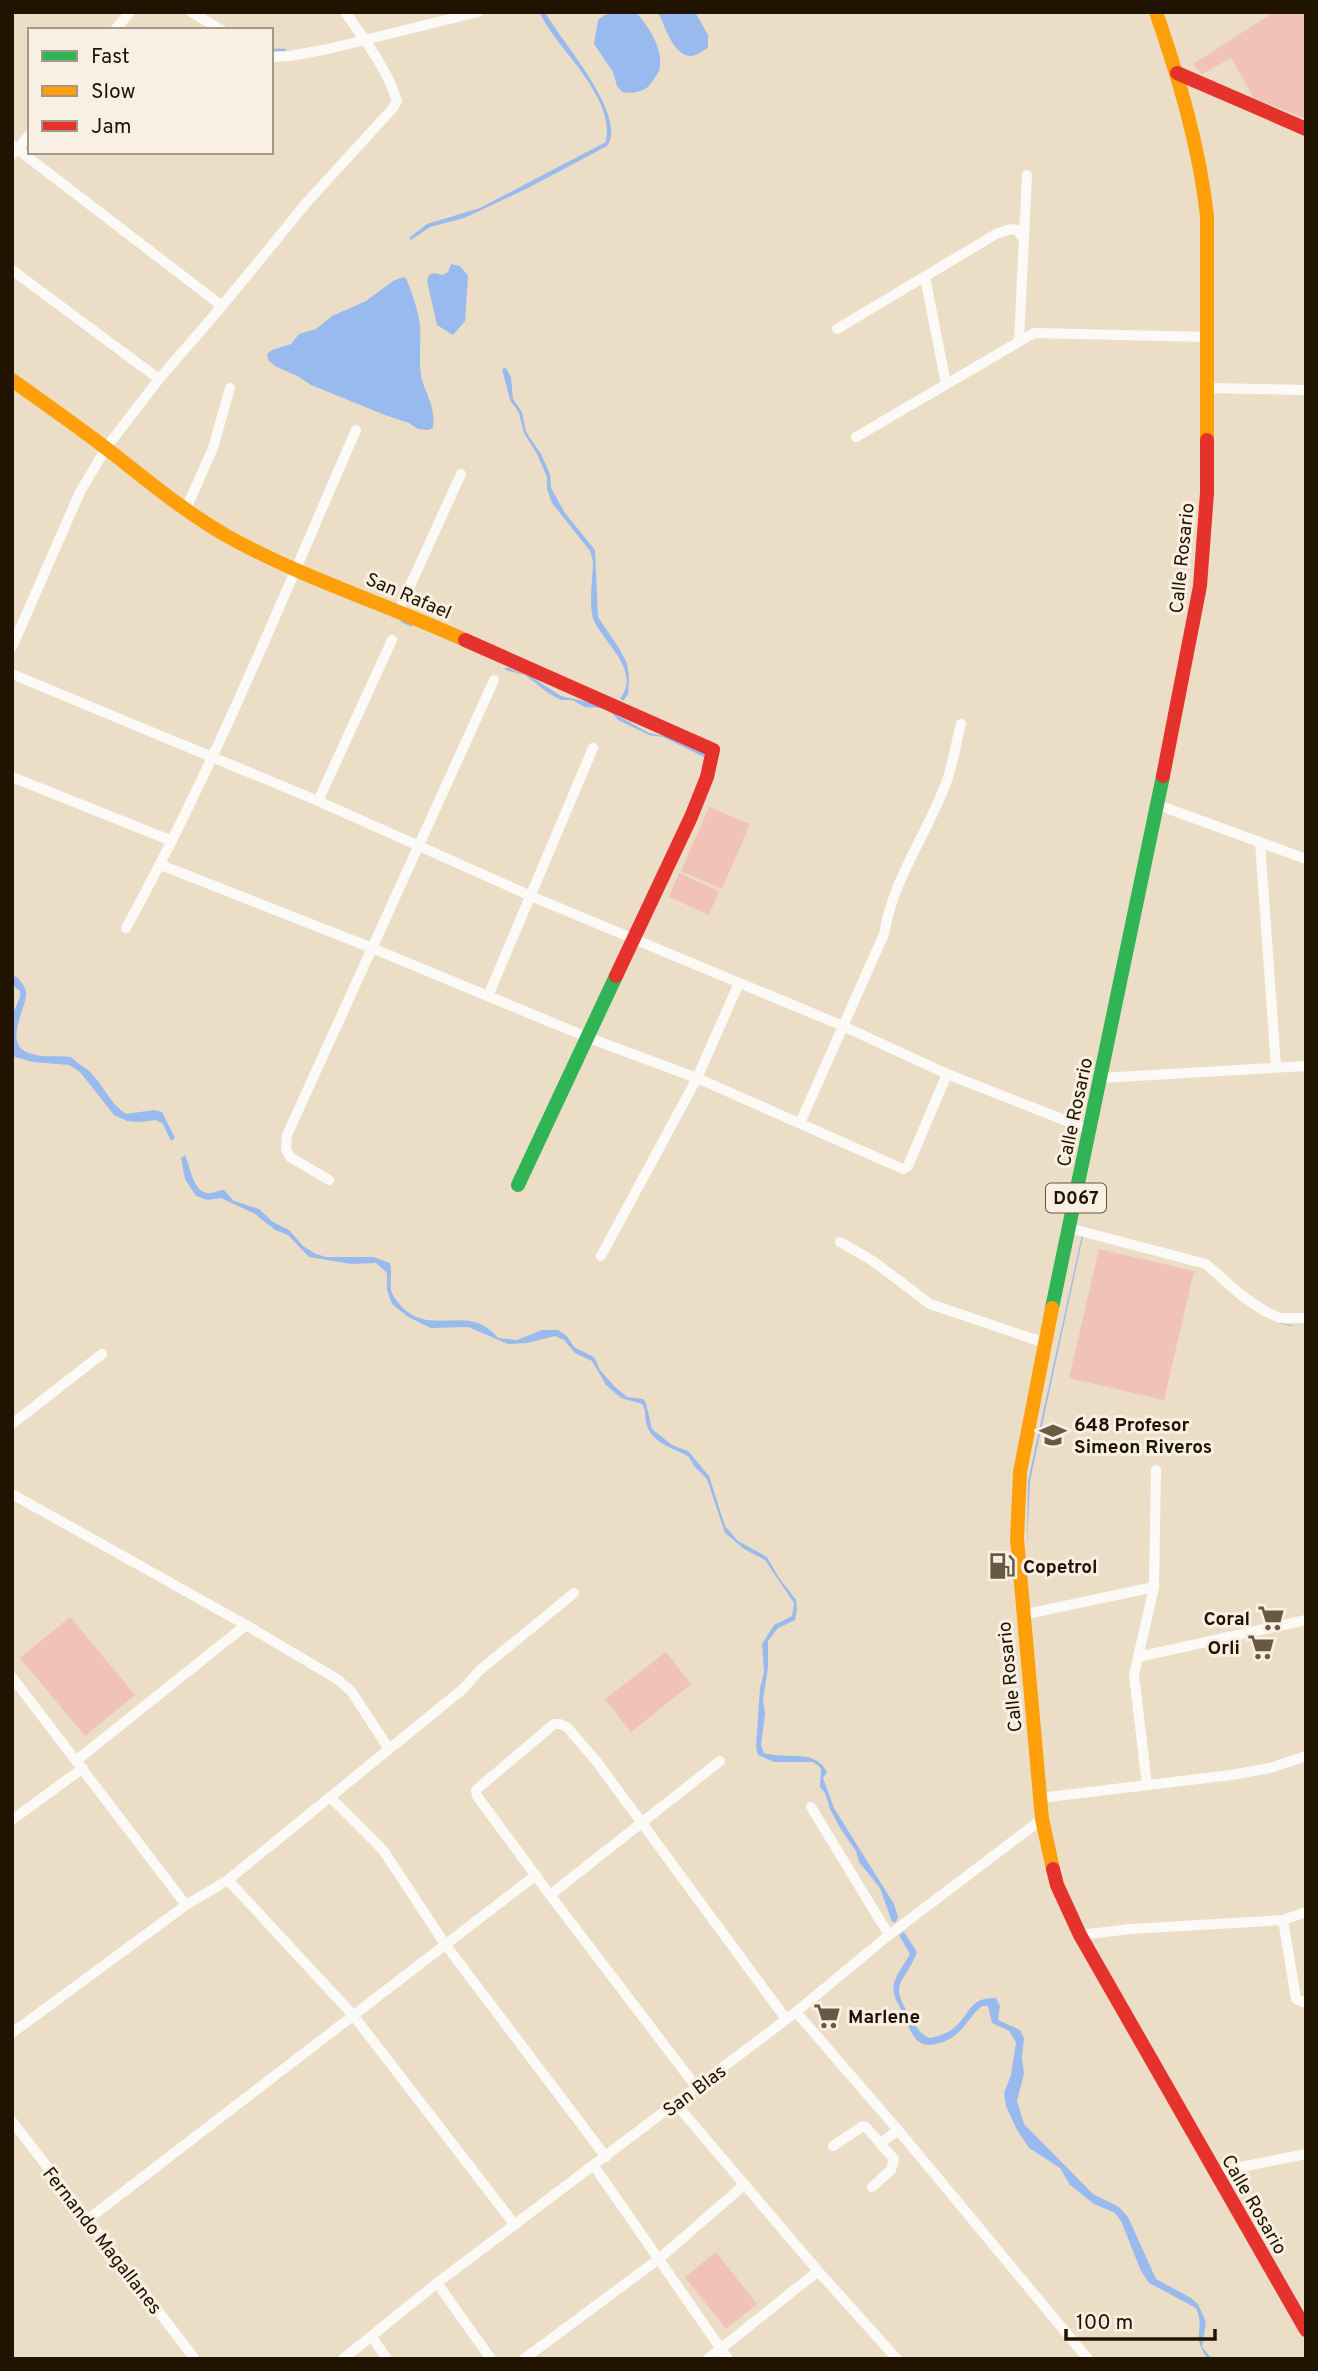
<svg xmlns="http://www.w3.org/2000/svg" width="1318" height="2371" font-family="Overpass,sans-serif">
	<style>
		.green { fill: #f0c2b8 }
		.water { fill: #99baee }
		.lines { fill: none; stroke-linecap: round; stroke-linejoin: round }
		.stream { stroke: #99baee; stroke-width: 2.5 }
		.street { stroke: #fcfaf6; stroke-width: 10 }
		.fast { stroke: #30b455; stroke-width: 14 }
		.slow { stroke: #ff9f0a; stroke-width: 14 }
		.jam { stroke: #e5322d; stroke-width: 14 }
		.labels { text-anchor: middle; stroke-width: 6; stroke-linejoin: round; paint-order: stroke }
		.shield { fill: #f9f0e3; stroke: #615544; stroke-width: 2 }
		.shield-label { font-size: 18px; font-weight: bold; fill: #201300 }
		.street-label { font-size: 19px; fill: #201300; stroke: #f9f0e3 }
		.poi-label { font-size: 19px; font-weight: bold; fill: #201300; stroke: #f9f0e3; text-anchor: start }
	</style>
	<rect width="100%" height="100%" fill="#ecdec6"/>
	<!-- green -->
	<g class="green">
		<polygon points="1274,12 1306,12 1306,119 1254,98 1231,58 1202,74 1193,64"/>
		<polygon points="709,807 750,824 722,889 681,871"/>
		<polygon points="679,873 719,891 709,915 669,897"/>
		<polygon points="1099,1249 1194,1271 1164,1400 1069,1378"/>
		<polygon points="70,1617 135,1695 85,1736 20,1658"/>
		<polygon points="666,1652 691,1684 631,1732 605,1699"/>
		<polygon points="716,2252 757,2304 726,2329 685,2277"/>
	</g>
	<!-- water -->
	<g class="water">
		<path d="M 539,12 L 545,12 C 560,40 629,116 607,146 L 528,188 L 464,218 L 430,227 L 411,240 L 409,238 L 427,224 L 480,208 L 606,142 C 615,95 558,51 539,12 Z"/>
		<path d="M 617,12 L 635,12 C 648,24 663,49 660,67 C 659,73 655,77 652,82 C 646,92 633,94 622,92 L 617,86 L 613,72 L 594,44 L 598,20 L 605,15 Z"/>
		<path d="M 658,12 L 695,12 L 708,35 L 708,47 C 679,74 668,33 658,12 Z"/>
		<polygon points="451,264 460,266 468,276 465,321 453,335 437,325 427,281 429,275 434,273 443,275 448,272"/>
		<path d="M 403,277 L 406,278 C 411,290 415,302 418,314 C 423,331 418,356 421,375 C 425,395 436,405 433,428 L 428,430 L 418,429 L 409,423 L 385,415 L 311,385 L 299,377 L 275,366 L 268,360 L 267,354 L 272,350 L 291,344 L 299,334 L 316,329 L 332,316 L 366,301 L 393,281 Z"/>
		<path d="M 506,368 L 511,377 L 513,399 L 522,412 L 526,432 L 541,454 L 550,474 L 551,488 L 565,513 L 595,550 L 598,617 L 619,648 L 627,663 L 629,677 L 628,694 L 623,701 L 620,698 C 642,673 604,642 594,621 C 588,607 593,576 593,561 L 590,551 L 552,503 L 547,489 L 547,477 L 537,454 L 524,433 L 519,413 L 510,400 L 502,369 Z"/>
		<polygon points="506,667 533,678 561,696 597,704 649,733 665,736 696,748 707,756 706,758 663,737 649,735 618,720 612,713 602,708 585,707 572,700 561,700 548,693 525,675 505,670"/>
		<path d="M 12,976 L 17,977 C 22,983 27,988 26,996 C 24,1013 2,1047 32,1054 C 44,1058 58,1055 71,1057 C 77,1063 83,1066 89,1071 C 103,1084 110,1104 126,1114 L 154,1110 L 162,1112 L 175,1138 L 171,1141 L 163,1124 L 156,1120 L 139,1122 L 127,1121 L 114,1115 L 80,1072 L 69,1065 L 33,1062 L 15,1057 L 12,1052 L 12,1016 L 20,997 L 20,991 L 12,985 Z"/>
		<path d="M 185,1155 C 190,1166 193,1191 207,1193 C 212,1194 219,1190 224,1190 L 234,1201 L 259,1209 L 273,1222 L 289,1230 L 303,1246 L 316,1254 L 326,1257 L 373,1257 L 390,1263 C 393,1273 388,1286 393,1295 C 424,1346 466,1298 498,1338 L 517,1340 L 542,1330 L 558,1330 L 567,1336 L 574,1347 L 594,1357 L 600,1370 L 615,1387 L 627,1397 L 643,1399 L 646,1403 L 652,1429 L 672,1445 L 688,1451 L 709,1476 L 725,1526 L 738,1541 L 767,1557 L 779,1578 L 796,1600 L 797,1609 L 795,1620 L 778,1628 L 768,1641 L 768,1668 L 763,1699 L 765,1714 L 761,1745 L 764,1753 C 787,1760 815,1748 827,1772 L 823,1778 L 834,1808 L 894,1904 L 898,1917 L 896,1922 L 892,1922 L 880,1888 L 859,1862 L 856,1851 L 840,1828 L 830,1809 L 825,1793 L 820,1787 L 821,1768 L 813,1762 L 774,1762 L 758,1755 L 756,1748 L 760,1688 L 764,1672 L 762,1644 L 774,1625 L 792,1616 L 794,1603 L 765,1560 L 744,1549 L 725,1533 L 707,1479 L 694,1466 L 689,1457 C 675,1448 654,1445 647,1426 C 644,1418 647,1411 642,1404 L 621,1398 L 606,1385 L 592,1361 L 575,1353 L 564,1340 L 555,1336 L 527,1343 L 508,1344 L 468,1327 L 431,1328 L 408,1317 L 392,1304 L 387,1290 L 387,1273 L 376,1263 L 351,1264 L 309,1257 L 288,1235 L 275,1230 L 255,1214 L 221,1198 L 207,1200 L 196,1196 L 185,1179 L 181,1158 Z"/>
		<path d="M 1082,1235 L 1203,1266 L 1206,1268 C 1226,1286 1262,1322 1290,1325 C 1295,1326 1302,1325 1306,1325 L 1289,1326 L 1275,1322 L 1235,1295 L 1203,1267 L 1083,1236 L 1030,1481 L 1027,1547 L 1028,1481 Z"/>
		<path d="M 904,1932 L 917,1952 C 905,1984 887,1981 911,2018 C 917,2027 919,2034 930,2038 C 939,2036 949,2033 956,2026 C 971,2012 970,1997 996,1998 L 1000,2006 L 998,2020 L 1020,2030 L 1024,2038 L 1022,2058 L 1024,2074 L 1017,2101 L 1024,2124 L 1093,2194 L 1119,2207 L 1128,2217 L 1156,2279 L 1191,2298 L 1198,2304 L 1206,2322 L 1202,2347 L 1212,2359 L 1208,2359 C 1190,2335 1206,2331 1196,2308 L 1149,2283 L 1141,2271 L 1121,2221 L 1115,2213 L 1094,2204 L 1070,2185 L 1060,2168 L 1029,2148 L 1017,2130 L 1006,2106 L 1004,2093 L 1011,2075 L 1016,2042 L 1009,2031 L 992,2023 L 988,2006 L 982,2006 C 968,2017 963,2035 943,2042 C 917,2051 913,2037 905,2018 C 900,2006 891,1996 894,1983 C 897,1973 905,1963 910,1954 L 899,1935 Z"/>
	</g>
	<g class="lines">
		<!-- stream -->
		<g class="stream">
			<polyline points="271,50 285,50"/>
			<polyline points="402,621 411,625"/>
		</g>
		<!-- street -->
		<g class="street">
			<polyline points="191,12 222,30"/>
			<polyline points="115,30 130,12"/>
			<polyline points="271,57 290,56 328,49 478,12"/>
			<polyline points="12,145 222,306"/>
			<polyline points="12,155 30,134"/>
			<polyline points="12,270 159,379"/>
			<polyline points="925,277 946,384"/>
			<polyline points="837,329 996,234 1011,229 1017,230 1024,239"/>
			<polyline points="1019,341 1027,175"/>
			<polyline points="1208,388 1306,390"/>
			<polyline points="856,437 1034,333 1208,337"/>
			<polyline points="185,511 213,448 230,388"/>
			<polyline points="399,610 461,474"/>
			<path d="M 12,647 L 80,492 L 106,448 L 159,379 L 222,306 L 308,201 L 393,108 L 397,101 C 387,69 365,40 345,12"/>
			<polyline points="12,674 318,801 531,896 843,1026 947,1074 1090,1130"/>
			<polyline points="12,777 172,841"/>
			<polyline points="318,801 392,640"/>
			<polyline points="1158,805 1306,859"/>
			<polyline points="1260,842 1276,1067"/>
			<polyline points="161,865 372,948 589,1038 697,1078 903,1169 908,1166 947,1074"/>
			<path d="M 126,928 C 214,768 283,597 356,430"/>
			<polyline points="488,996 593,748"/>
			<polyline points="1101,1078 1306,1066"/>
			<path d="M 800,1123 L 884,934 C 893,880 925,837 944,788 C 953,768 955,745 961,724"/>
			<polyline points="329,1180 290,1157 286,1149 287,1135 494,680"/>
			<polyline points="1069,1228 1206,1264 1241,1295 1263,1310 1279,1318 1306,1318"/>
			<polyline points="840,1242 873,1261 930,1304 1045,1343"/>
			<polyline points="601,1256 697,1078 739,983"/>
			<polyline points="12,1424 102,1354"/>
			<polyline points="12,1494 246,1625 337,1679 351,1691 389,1749"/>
			<polyline points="1022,1615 1154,1587"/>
			<polyline points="1138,1657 1306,1620"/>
			<polyline points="12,1677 186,1905"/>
			<polyline points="77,1760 246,1625"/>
			<polyline points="1147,1785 1134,1675 1154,1587 1156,1470"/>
			<polyline points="330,1797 383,1850 445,1944 606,2157"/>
			<polyline points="1040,1798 1231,1775 1270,1768 1306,1756"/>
			<polyline points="811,1807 889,1935"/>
			<polyline points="12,1820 83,1768"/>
			<polyline points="228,1880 353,2015 515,2225"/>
			<polyline points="550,1895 720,1761"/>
			<polyline points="1283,1920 1296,1999 1306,2003"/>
			<polyline points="1080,1935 1131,1929 1283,1920 1306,1912"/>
			<polyline points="796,2012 898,2130 1088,2359"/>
			<polyline points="12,2033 186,1905 228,1880 463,1689 479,1671 574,1593"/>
			<polyline points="697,2088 550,1895 477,1796 476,1790 554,1724 560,1724 567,1727 597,1762 786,2019"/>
			<polyline points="676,2104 818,2271 897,2359"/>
			<polyline points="12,2121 195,2359"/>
			<polyline points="881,2143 898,2130"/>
			<polyline points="833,2146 863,2126 866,2127 894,2159 891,2170 872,2187"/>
			<polyline points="594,2166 728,2359"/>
			<polyline points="1215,2172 1306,2154"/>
			<polyline points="87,2220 536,1875"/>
			<polyline points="437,2283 491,2359"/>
			<polyline points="372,2337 387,2359"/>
			<polyline points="343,2359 437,2283 796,2012 889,1935 1042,1819"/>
			<polyline points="524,2359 660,2258 744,2185"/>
			<polyline points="708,2359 818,2271"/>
		</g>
		<!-- fast -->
		<g class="fast">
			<polyline points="518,1185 616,976"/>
			<polyline points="1052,1308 1163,776"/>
		</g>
		<!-- slow -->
		<g class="slow">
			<path d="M 1156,12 C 1179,79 1199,145 1207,216 L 1207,440"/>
			<path d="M 12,380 C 44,403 76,425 107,449 C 146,479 183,511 227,536 C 300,577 388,605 465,640"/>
			<polyline points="1052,1308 1020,1472 1017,1539 1042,1819 1053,1869"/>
		</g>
		<!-- jam -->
		<g class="jam">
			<polyline points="1177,73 1306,129"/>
			<polyline points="465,640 713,750 707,777 691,817 616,976"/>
			<polyline points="1163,776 1200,586 1207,493 1207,440"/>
			<polyline points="1053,1869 1057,1885 1080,1935 1306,2330"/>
		</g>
	</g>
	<!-- icons -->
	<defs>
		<symbol id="school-bare" viewBox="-9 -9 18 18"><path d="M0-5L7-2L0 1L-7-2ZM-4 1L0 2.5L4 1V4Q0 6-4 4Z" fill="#675a45" stroke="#f9f0e3" stroke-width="2.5" paint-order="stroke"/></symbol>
		<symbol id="fuel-bare" viewBox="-9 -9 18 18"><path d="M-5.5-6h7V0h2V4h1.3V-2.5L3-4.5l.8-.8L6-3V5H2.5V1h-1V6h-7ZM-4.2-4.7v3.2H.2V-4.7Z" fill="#675a45" stroke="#f9f0e3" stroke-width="2.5" paint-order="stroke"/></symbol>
		<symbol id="supermarket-bare" viewBox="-9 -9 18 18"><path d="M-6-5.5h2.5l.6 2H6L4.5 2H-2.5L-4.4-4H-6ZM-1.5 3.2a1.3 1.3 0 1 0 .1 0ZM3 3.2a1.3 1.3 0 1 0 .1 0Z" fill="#675a45" stroke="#f9f0e3" stroke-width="2.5" paint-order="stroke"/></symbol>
	</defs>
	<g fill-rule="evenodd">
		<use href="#school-bare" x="1034" y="1416" width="38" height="38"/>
		<use href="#fuel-bare" x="983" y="1547" width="38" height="38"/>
		<use href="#supermarket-bare" x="1252" y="1599" width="38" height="38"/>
		<use href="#supermarket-bare" x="1242" y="1628" width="38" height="38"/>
		<use href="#supermarket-bare" x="808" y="1997" width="38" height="38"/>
	</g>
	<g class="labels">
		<!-- shield labels -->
		<rect class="shield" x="1046" y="1183.5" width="60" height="29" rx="5"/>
		<g class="shield-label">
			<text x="1076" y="1204">D067</text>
		</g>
		<!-- street labels -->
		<g class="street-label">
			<text transform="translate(1181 558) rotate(-84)" y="7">Calle Rosario</text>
			<text transform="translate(409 595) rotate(23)" y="7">San Rafael</text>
			<text transform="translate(1074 1112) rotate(-78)" y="7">Calle Rosario</text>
			<text transform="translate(1009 1677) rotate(-96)" y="7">Calle Rosario</text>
			<text transform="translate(694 2090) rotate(-37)" y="7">San Blas</text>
			<text transform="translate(1255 2204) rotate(60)" y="7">Calle Rosario</text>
			<text transform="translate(103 2240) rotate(52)" y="7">Fernando Magallanes</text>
		</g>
		<!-- poi labels -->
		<g class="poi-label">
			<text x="1074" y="1431">648 Profesor<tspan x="1074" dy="22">Simeon Riveros</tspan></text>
			<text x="1023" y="1573">Copetrol</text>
			<text x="1250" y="1625" text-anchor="end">Coral</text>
			<text x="1240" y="1654" text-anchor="end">Orli</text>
			<text x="848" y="2023">Marlene</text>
		</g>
	</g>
	<!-- border -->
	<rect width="1318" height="2371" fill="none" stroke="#201300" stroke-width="28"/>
	<!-- legend -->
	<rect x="28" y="28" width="245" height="126" fill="#f9f0e3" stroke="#a29888" stroke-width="2"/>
	<rect x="42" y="51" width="35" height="10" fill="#30b455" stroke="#a29888" stroke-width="2"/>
	<text x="91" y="63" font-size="21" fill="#201300">Fast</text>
	<rect x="42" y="86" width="35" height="10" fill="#ff9f0a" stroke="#a29888" stroke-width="2"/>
	<text x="91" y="98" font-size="21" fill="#201300">Slow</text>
	<rect x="42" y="121" width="35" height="10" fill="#e5322d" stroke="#a29888" stroke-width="2"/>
	<text x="91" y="133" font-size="21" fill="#201300">Jam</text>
	<!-- scale -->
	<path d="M1066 2329v10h149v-10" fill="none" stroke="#201300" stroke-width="3.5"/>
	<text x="1076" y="2329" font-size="21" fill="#201300" stroke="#f9f0e3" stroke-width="5" paint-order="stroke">100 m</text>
</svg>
